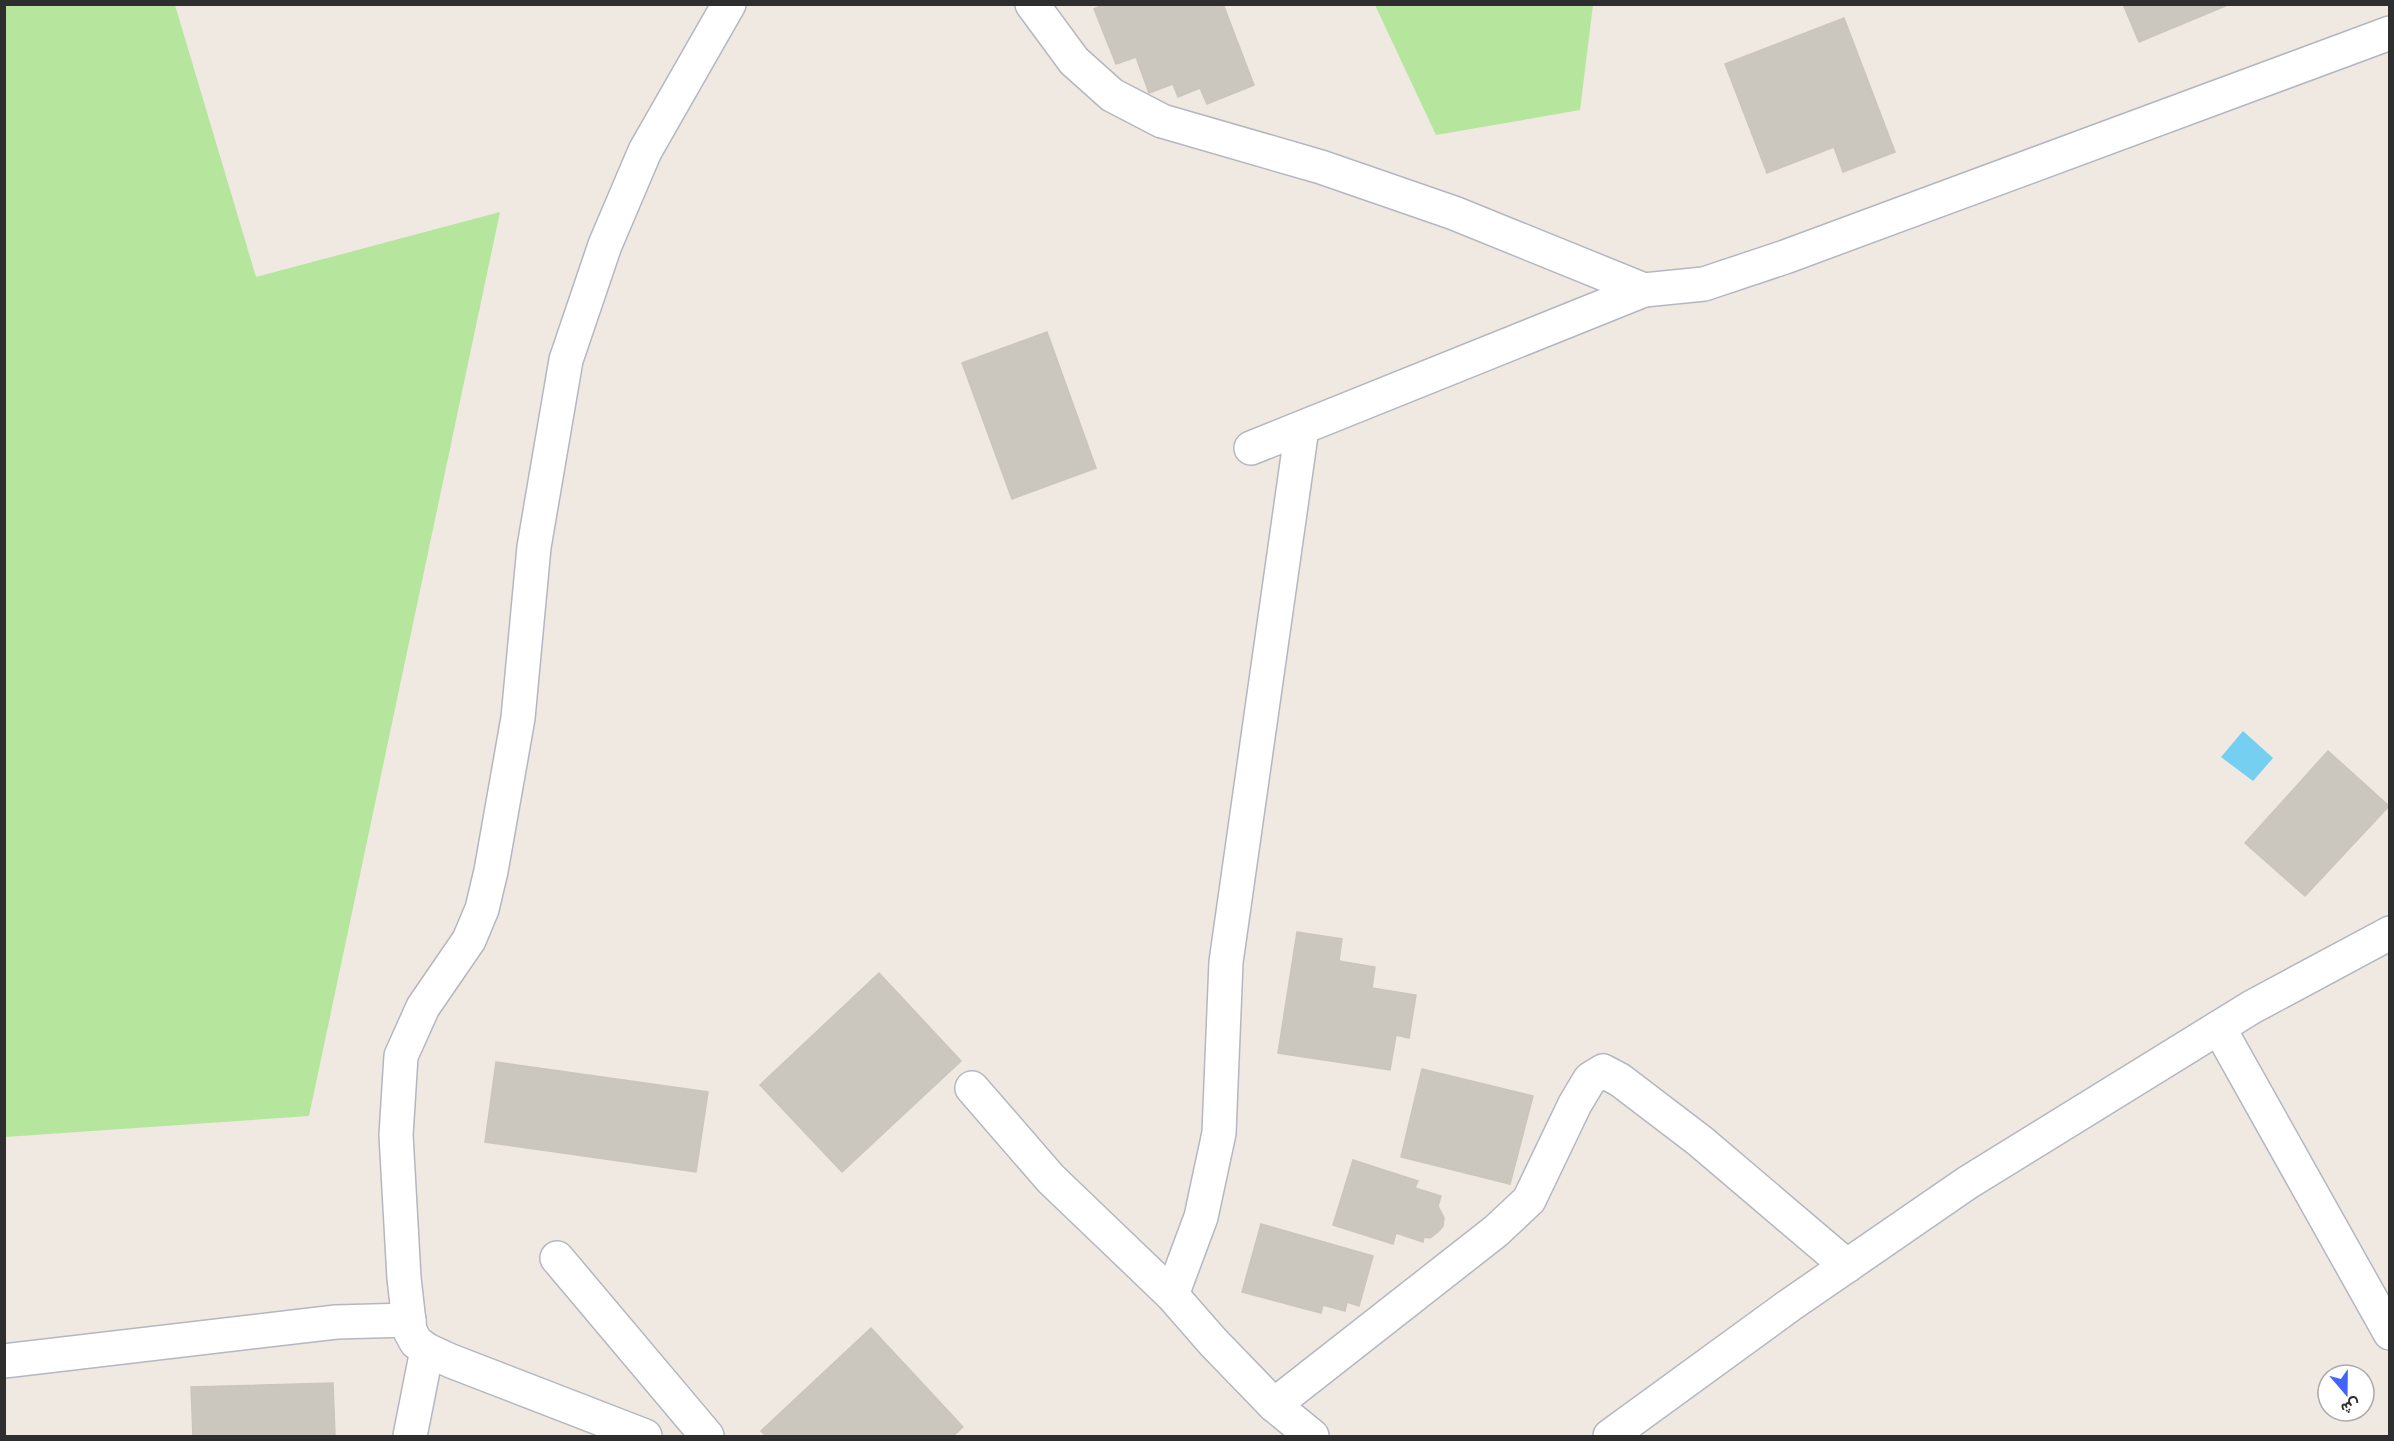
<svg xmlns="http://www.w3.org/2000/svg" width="2394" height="1441" font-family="'Varela Round',Vazirmatn,sans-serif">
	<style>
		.green { fill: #b6e59e }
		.water { fill: #75cff0 }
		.building { fill: #cbc7bf; stroke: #cbc5ba; stroke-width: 1.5 }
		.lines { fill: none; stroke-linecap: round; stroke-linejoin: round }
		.minor-casing { stroke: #b4b7c1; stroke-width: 36 }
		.tertiary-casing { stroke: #b4b7c1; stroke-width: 36 }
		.minor { stroke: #fff; stroke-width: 33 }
		.tertiary { stroke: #fff; stroke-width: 33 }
	</style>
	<rect width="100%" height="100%" fill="#efe9e1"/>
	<!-- green -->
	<g class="green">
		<polygon points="5,4 175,5 256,277 500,212 309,1116 5,1137"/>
		<polygon points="1375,5 1593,5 1580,110 1436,135"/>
	</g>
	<!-- water -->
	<polygon class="water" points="2243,731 2273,758 2253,781 2221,757"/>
	<!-- building -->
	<g class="building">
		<polygon points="1105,4 1223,4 1254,85 1207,104 1200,88 1178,97 1173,84 1149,93 1136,57 1116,64 1094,9"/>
		<polygon points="2123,4 2230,4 2139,42"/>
		<polygon points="1844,18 1895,152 1843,172 1834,147 1767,173 1725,64"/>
		<polygon points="1047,332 1096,468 1012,499 962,363"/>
		<polygon points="2328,751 2389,806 2305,896 2245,843"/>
		<polygon points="1297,932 1342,939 1339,961 1375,967 1372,988 1416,995 1409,1038 1396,1035 1390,1070 1278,1053"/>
		<polygon points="879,973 961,1061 842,1172 760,1085"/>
		<polygon points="496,1062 708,1092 696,1172 485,1142"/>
		<polygon points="1422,1069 1533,1096 1510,1184 1401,1157"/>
		<polygon points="1353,1160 1418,1181 1415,1188 1441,1196 1438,1206 1444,1218 1443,1226 1439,1231 1430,1238 1424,1237 1423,1242 1396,1233 1393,1244 1333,1225"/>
		<polygon points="1261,1224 1373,1256 1359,1306 1347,1302 1345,1311 1323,1305 1321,1313 1242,1292"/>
		<polygon points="871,1328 963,1427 953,1436 766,1436 761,1431"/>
		<polygon points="333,1383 335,1436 193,1436 191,1387"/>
	</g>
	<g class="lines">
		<defs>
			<g id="minor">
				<polyline points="1032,4 1074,61 1112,95 1162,121 1321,167 1454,213 1644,290 1704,284 1785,257 2390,33"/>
				<polyline points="1251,448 1644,290"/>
				<polyline points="2219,1028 2390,1333"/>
				<polyline points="972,1088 1051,1179 1172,1295 1213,1342 1274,1405 1312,1436"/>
				<polyline points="557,1258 707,1436"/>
				<polyline points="1172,1295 1201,1217 1219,1133 1226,962 1302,428"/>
				<polyline points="4,1361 336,1322 409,1320"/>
				<polyline points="1274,1405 1496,1231 1529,1200 1575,1104 1590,1079 1603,1071 1620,1080 1700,1141 1847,1266"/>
				<polyline points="410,1436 427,1350"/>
				<polyline points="645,1436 451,1361 427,1350 416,1342 410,1331 404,1278 396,1135 401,1056 423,1007 469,940 482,909 491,871 518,718 534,547 566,360 605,245 645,151 729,4"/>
			</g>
			<polyline id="tertiary" points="1610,1436 1790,1305 1967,1183 2252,1007 2390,933"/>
		</defs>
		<!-- minor casing -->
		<use href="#minor" class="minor-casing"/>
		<!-- tertiary casing -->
		<use href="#tertiary" class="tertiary-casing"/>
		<!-- minor -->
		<use href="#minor" class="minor"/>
		<!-- tertiary -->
		<use href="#tertiary" class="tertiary"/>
	</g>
	<!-- border -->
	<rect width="2394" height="1441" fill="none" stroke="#2e2e2e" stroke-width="12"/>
	<!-- north arrow -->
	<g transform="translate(2346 1393) rotate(160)"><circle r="28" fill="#ffffff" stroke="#ababab" stroke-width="1.5"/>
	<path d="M0-4.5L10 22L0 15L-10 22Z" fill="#4264fb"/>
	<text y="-9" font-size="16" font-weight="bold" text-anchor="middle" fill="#2e2e2e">ش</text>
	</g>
</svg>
